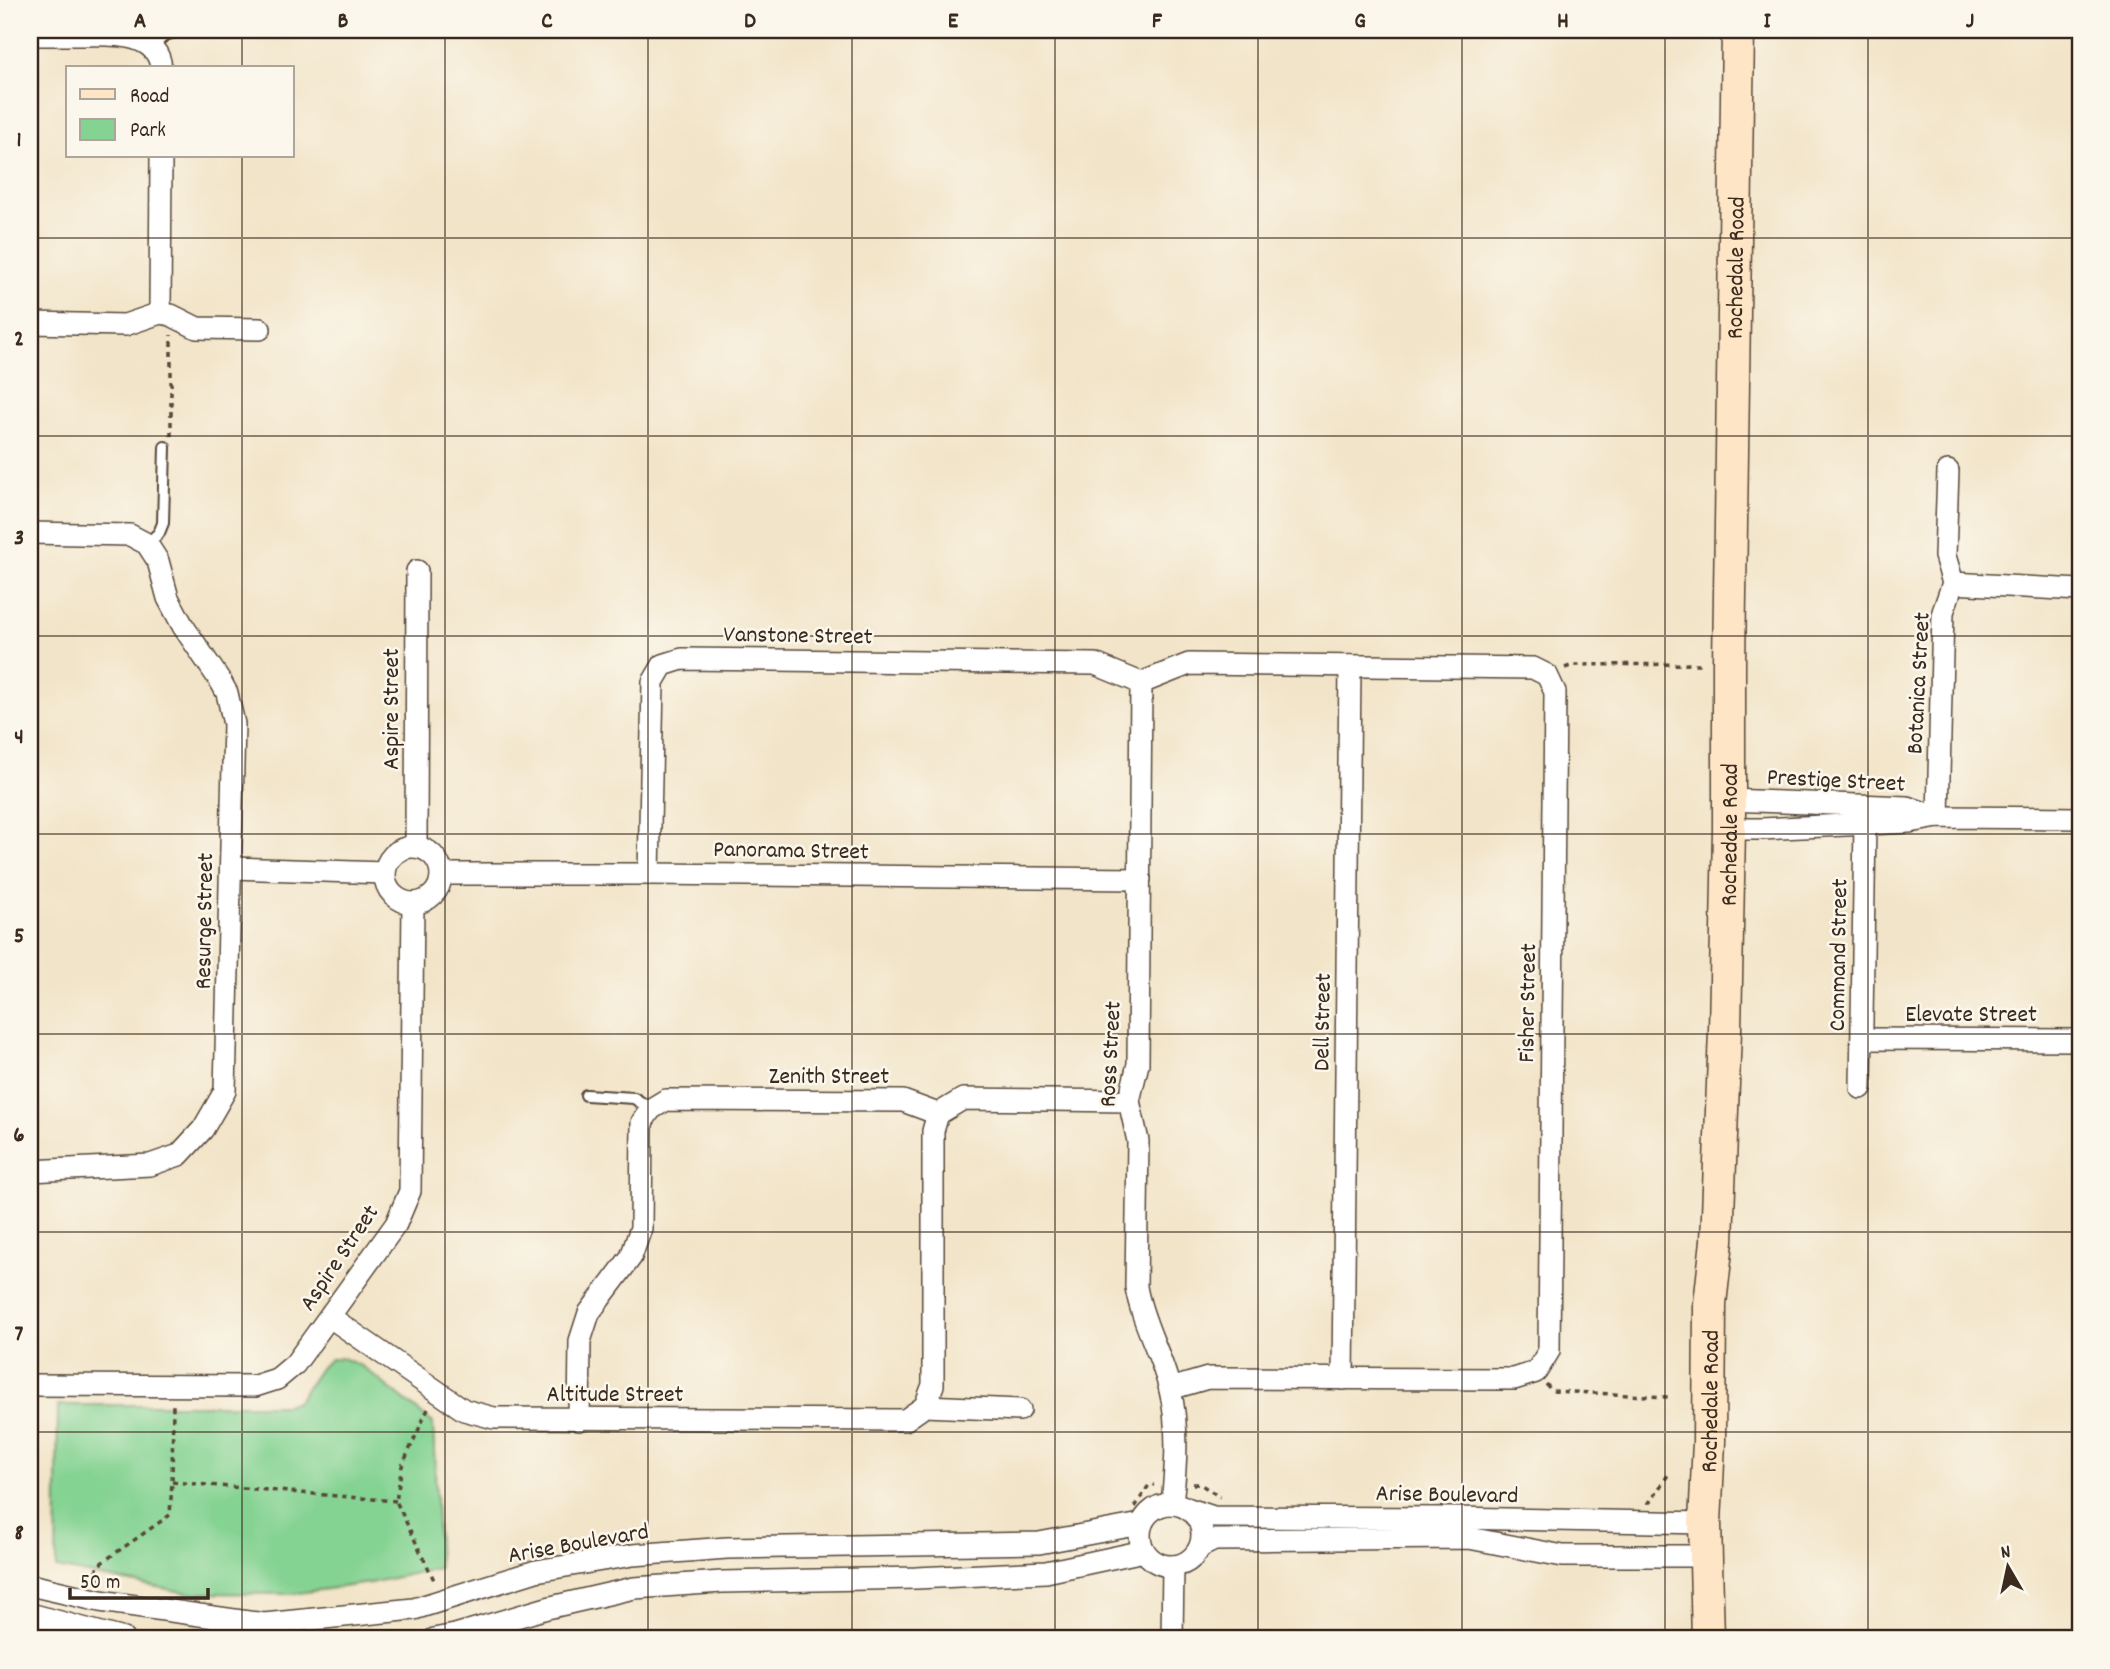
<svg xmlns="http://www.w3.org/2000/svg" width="2110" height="1669" font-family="Dekko,sans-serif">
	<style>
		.green { fill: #85d393; stroke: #607e58; stroke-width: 2 }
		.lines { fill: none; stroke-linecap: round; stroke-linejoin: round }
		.lane-casing { stroke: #564638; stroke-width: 14 }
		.street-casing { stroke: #564638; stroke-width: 24 }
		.secondary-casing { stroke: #564638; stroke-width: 35 }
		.path { stroke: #564638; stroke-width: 3.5; stroke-dasharray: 5 5; stroke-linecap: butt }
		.lane { stroke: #fff; stroke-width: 10 }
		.street { stroke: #fff; stroke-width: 21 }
		.secondary { stroke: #fee5c5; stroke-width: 32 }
		.grid { fill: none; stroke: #3b2a1e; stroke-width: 2; stroke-opacity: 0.55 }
		.labels { text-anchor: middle; stroke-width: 5; stroke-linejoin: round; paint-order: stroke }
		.street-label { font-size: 24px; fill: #3b2a1e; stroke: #fbf7ec }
		.neatline { fill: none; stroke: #3b2a1e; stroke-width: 2.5 }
		.grid-label { font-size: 23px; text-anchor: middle; font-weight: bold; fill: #3b2a1e }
	</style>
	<rect width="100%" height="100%" fill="#fbf7ec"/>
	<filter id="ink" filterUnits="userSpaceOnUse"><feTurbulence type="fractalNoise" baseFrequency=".0143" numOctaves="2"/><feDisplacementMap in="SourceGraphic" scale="14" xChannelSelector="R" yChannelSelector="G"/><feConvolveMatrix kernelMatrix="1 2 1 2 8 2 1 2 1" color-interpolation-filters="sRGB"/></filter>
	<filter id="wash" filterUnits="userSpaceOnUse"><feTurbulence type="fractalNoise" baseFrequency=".00686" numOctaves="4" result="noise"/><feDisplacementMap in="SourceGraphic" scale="28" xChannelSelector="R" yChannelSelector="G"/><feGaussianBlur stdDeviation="1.57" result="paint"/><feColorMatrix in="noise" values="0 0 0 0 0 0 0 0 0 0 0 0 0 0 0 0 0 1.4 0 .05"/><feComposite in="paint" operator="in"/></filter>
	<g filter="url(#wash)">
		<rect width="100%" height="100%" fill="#f2e4c8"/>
		<!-- green -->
		<polygon class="green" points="343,1358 363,1367 433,1423 439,1568 370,1583 291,1594 188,1593 56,1568 58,1405 285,1405 297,1402 321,1367 331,1359"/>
	</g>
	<g filter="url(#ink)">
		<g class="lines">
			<defs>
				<g id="lane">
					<polyline points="151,47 165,35 180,30 212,30"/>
					<polyline points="147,544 159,533 163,523 165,447"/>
					<polyline points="586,1095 634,1098 651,1109"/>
				</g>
				<g id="street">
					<path d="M 30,35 C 46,35 63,35 79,35 C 106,35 158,30 161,68"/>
					<polyline points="160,313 161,156"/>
					<polyline points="30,323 125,325 160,313 171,315 197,328 260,329"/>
					<polyline points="30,533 130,535 147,544 158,561 168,598 183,626 221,682 227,693 234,724 225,1091 203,1129 179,1155 150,1165 30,1171"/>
					<polyline points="1953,583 2080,590"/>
					<polyline points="1141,683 1189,664 1533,668 1547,675 1555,692 1549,1351 1536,1372 1514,1379 1208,1378 1170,1389"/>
					<path d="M 1141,683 L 1138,1064 L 1129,1101 L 1138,1141 L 1136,1287 C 1142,1323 1162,1355 1170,1390 C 1179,1427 1176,1466 1172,1504"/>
					<polyline points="1729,800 1907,807 1928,814"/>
					<polyline points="1938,817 1943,612 1953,583 1945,556 1948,471"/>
					<polyline points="1729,829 1761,829 1910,822 1938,817 2080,818"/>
					<polyline points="416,847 417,571"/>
					<circle cx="413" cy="875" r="28"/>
					<polyline points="231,868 385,873"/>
					<polyline points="441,874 649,874 1140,879"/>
					<polyline points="649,874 653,682 663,665 682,659 1095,664 1141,683"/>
					<polyline points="1862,1039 2080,1040"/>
					<polyline points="1861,1088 1865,822"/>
					<polyline points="330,1317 464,1410 494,1418 905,1420 925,1406 933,1385 933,1131 938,1114"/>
					<polyline points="1343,1379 1350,666"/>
					<polyline points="30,1385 255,1386 277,1379 295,1364 396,1224 410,1191 413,903"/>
					<polyline points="925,1406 1020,1410"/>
					<polyline points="579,1420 580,1341 589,1313 631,1257 641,1228 642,1122 651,1109 666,1100 903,1101 938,1114 963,1099 1129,1101"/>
					<circle cx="1171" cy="1535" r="31"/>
					<polyline points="1189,1509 1213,1517 1453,1518 1705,1523"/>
					<polyline points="1200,1547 1214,1540 1469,1538 1563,1556 1706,1556"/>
					<polyline points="30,1585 100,1601 264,1624 414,1609 536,1571 633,1555 727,1548 1039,1543 1141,1524"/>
					<polyline points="30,1614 124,1639"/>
					<polyline points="434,1639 455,1635 547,1608 634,1588 722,1582 916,1578 1046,1572 1144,1551"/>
					<polyline points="1172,1639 1173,1566"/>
				</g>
				<g id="secondary">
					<path id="s1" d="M 1708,1639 L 1705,1523 L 1709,1442 L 1710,1304 L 1717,1241 L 1725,1031 L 1729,829 L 1729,664 L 1738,30"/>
				</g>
			</defs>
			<!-- lane casing -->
			<use href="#lane" class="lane-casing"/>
			<!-- street casing -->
			<use href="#street" class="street-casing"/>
			<!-- secondary casing -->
			<use href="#secondary" class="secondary-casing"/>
			<!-- path -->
			<g class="path">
				<polyline points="171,436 171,335"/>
				<polyline points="1565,668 1573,665 1704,664"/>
				<polyline points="1546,1384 1552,1391 1669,1397"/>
				<polyline points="428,1409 402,1466 396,1501 435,1582"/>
				<polyline points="172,1482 396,1501"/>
				<polyline points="1193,1484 1200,1484 1220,1497"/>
				<polyline points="1647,1502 1650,1502 1668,1475"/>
				<polyline points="1135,1507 1149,1485 1154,1485"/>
				<polyline points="98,1582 97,1566 170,1515 172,1482 173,1403"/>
			</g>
			<!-- lane -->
			<use href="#lane" class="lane"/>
			<!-- street -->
			<use href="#street" class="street"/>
			<!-- secondary -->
			<use href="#secondary" class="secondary"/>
		</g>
	</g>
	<!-- grid -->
	<path class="grid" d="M 242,30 L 242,68M 445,30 L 445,1639M 648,30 L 648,1639M 852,30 L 852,1639M 1055,30 L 1055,1639M 1258,30 L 1258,1639M 1462,30 L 1462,1639M 1665,30 L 1665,1639M 1868,30 L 1868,1639M 242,156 L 242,1639M 30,238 L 2080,238M 30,436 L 2080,436M 30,636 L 2080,636M 30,834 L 2080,834M 30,1034 L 2080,1034M 30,1232 L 2080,1232M 30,1432 L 2080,1432"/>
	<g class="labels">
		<!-- street labels -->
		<g class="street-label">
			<text dy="8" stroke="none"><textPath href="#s1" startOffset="1372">Rochedale Road</textPath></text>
			<text transform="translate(798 634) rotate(1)" y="8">Vanstone Street</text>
			<text transform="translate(1917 683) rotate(-87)" y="8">Botanica Street</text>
			<text transform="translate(390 709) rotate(-90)" y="8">Aspire Street</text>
			<text transform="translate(1836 779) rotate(3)" y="8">Prestige Street</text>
			<text dy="8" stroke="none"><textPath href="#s1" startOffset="805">Rochedale Road</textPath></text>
			<text transform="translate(791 849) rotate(1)" y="8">Panorama Street</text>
			<text transform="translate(203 921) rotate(-89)" y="8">Resurge Street</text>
			<text transform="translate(1837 955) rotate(-89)" y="8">Command Street</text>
			<text transform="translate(1526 1003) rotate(-89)" y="8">Fisher Street</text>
			<text x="1971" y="1021">Elevate Street</text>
			<text transform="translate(1321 1022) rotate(-89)" y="8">Dell Street</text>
			<text transform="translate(1109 1054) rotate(-87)" y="8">Ross Street</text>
			<text x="829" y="1083">Zenith Street</text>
			<text transform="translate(338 1257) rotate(-56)" y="8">Aspire Street</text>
			<text x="615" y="1401">Altitude Street</text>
			<text dy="8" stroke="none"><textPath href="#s1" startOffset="238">Rochedale Road</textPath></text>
			<text transform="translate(1447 1493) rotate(1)" y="8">Arise Boulevard</text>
			<text transform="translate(578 1542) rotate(-10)" y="8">Arise Boulevard</text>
		</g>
	</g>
	<!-- margin -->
	<rect width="2110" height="1669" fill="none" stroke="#fbf7ec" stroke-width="77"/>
	<!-- legend -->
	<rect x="66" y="66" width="228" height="91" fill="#fbf7ec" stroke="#aea59a" stroke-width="2"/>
	<rect x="80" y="89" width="35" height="10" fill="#fee5c5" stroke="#aea59a" stroke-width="2"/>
	<text x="130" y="102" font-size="21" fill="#3b2a1e">Road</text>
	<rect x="80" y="119" width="35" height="21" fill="#85d393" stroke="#aea59a" stroke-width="2"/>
	<text x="130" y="136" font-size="21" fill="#3b2a1e">Park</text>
	<!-- north arrow -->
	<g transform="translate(2008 1567) rotate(351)" stroke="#fbf7ec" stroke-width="5" paint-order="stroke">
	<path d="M0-5L12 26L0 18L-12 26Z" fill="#3b2a1e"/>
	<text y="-10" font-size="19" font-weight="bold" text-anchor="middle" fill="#3b2a1e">N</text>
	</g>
	<!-- scale -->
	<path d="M70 1588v10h138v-10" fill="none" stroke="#3b2a1e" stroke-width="3.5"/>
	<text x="80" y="1588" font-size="21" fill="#3b2a1e" stroke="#fbf7ec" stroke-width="5" paint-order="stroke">50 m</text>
	<rect x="38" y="38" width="2034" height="1592" class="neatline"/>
	<g class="grid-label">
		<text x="140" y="27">A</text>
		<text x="343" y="27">B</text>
		<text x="547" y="27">C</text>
		<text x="750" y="27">D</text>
		<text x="953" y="27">E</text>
		<text x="1157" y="27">F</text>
		<text x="1360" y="27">G</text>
		<text x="1563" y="27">H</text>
		<text x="1767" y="27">I</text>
		<text x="1970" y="27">J</text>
		<text x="19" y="146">1</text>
		<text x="19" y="345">2</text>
		<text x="19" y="544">3</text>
		<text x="19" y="743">4</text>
		<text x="19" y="942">5</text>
		<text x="19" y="1141">6</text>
		<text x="19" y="1340">7</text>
		<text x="19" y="1539">8</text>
	</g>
</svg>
